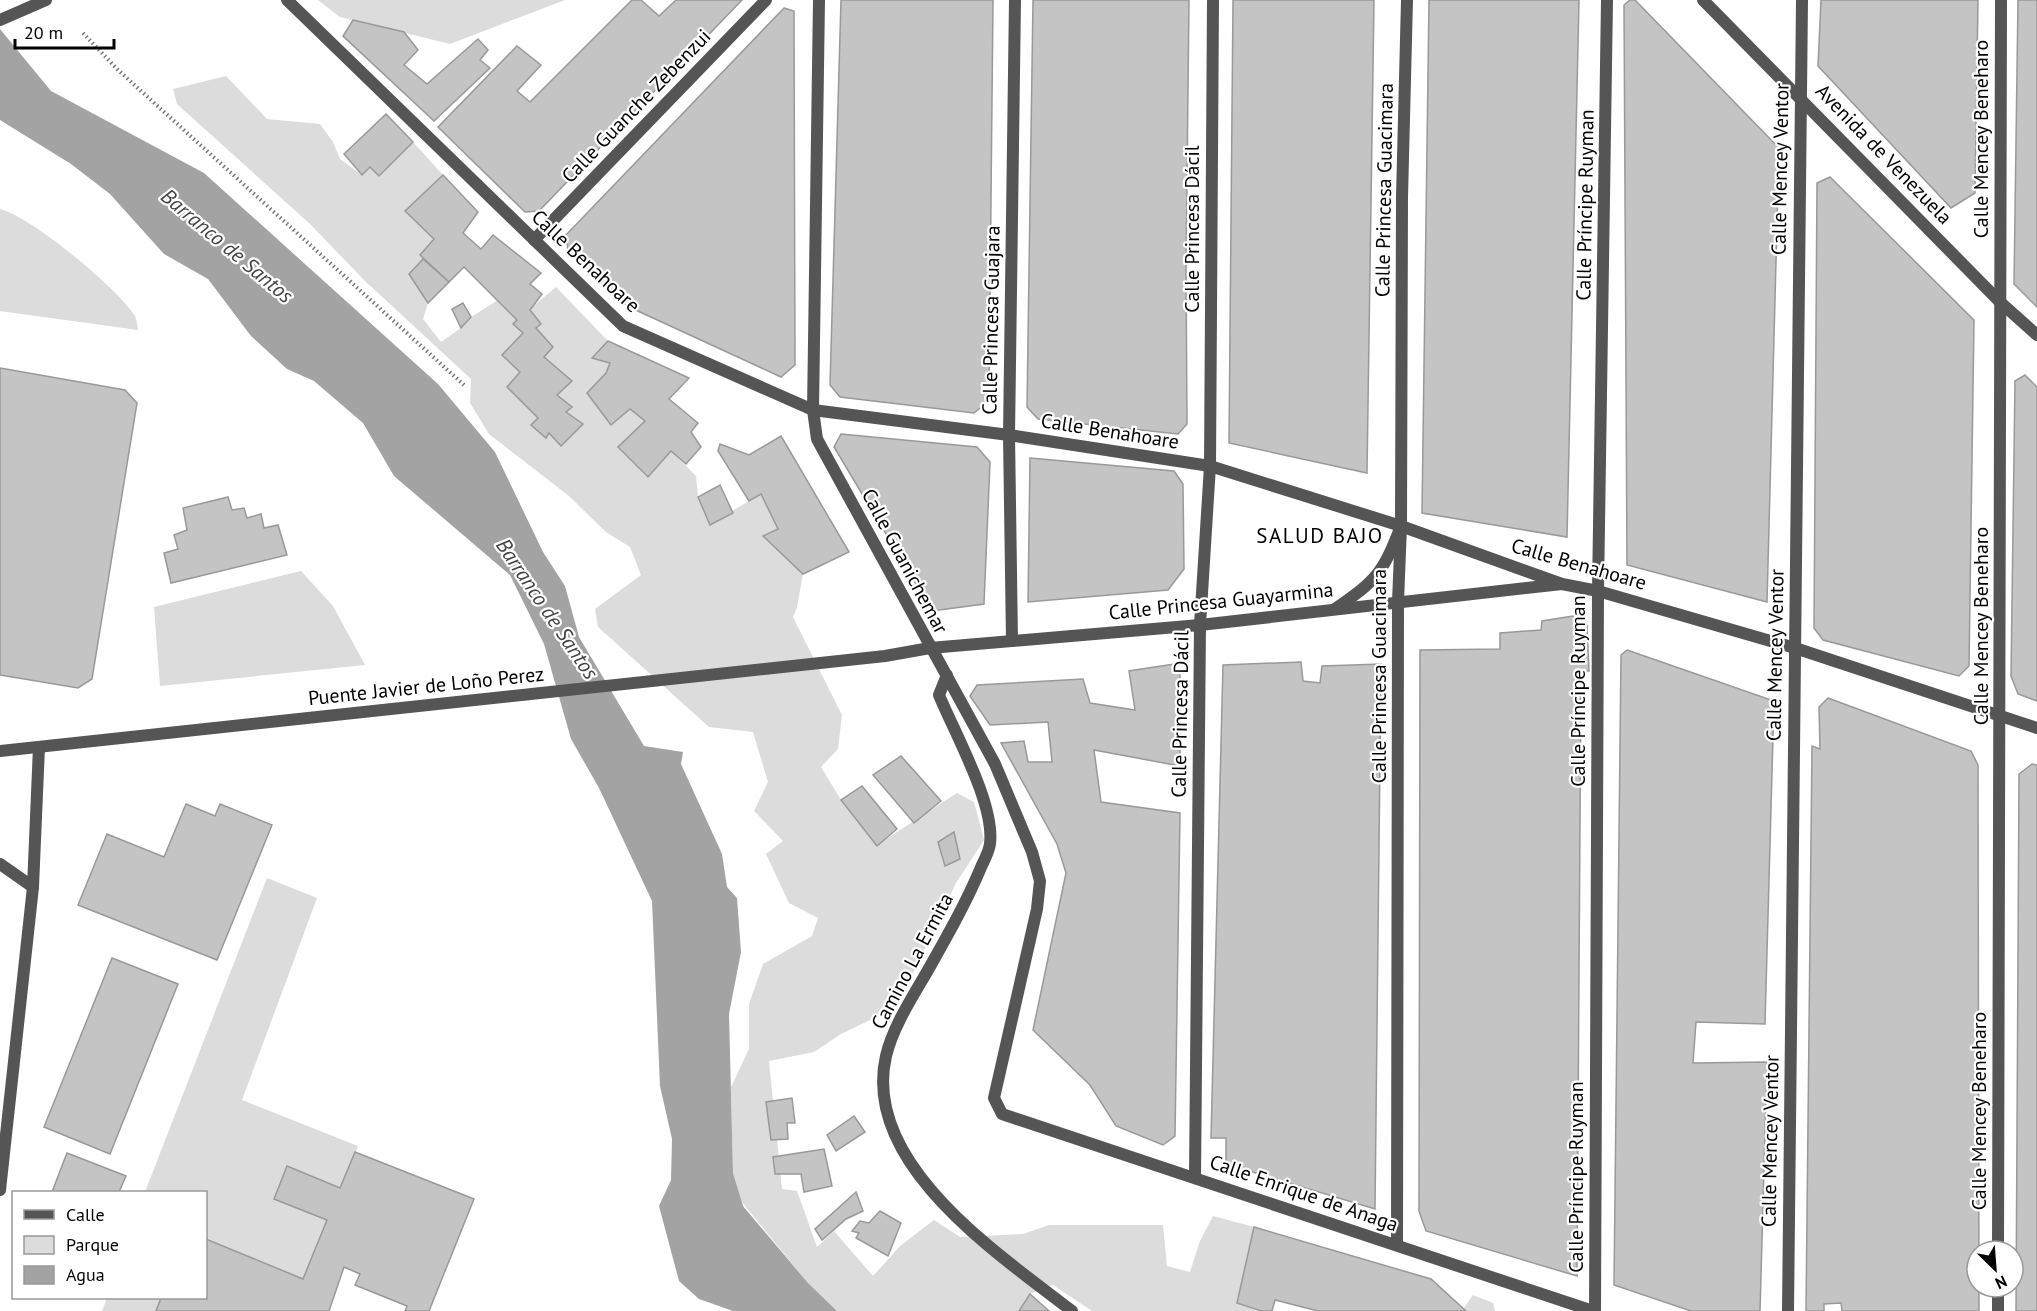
<svg xmlns="http://www.w3.org/2000/svg" width="2037" height="1311" font-family="'PT Sans',sans-serif">
	<style>
		.green { fill: #dcdcdc }
		.water { fill: #a3a3a3 }
		.building { fill: #c4c4c4; stroke: #999; stroke-width: 1.5 }
		.lines { fill: none; stroke-linecap: round; stroke-linejoin: round }
		.path { stroke: #777; stroke-width: 4; stroke-dasharray: 1.5 3; stroke-linecap: butt }
		.minor { stroke: #555; stroke-width: 12 }
		.tertiary { stroke: #555; stroke-width: 12 }
		.labels { text-anchor: middle; stroke-width: 4.5; stroke-linejoin: round; paint-order: stroke }
		.street-label { font-size: 20px; fill: #000; stroke: #fff }
		.water-label { font-size: 21px; font-style: italic; fill: #444; stroke: #fff }
		.neighbourhood-label { font-size: 21px; letter-spacing: 1.5px; fill: #000; stroke: #fff }
	</style>
	<rect width="100%" height="100%" fill="#fff"/>
	<!-- green -->
	<g class="green">
		<polygon points="318,0 565,0 450,44 340,17"/>
		<polygon points="226,76 267,119 320,124 333,142 340,159 362,175 370,167 413,142 443,175 405,211 434,239 423,259 409,274 428,303 423,319 441,342 461,328 471,317 498,300 530,309 556,287 608,341 592,358 610,363 606,373 587,393 611,425 630,409 649,424 618,448 647,477 671,451 696,476 698,497 710,524 761,494 778,529 764,537 803,574 797,607 793,617 842,715 838,749 821,767 841,800 877,845 957,793 974,802 984,840 956,883 897,1007 841,1034 814,1052 769,1061 782,1189 797,1191 817,1247 834,1231 873,1276 900,1246 934,1220 960,1237 1023,1234 1049,1225 1163,1225 1167,1266 1190,1272 1200,1241 1213,1216 1254,1227 1237,1303 1257,1311 1092,1311 1053,1285 1030,1294 1019,1311 837,1311 808,1283 741,1201 733,1173 731,1087 749,1049 749,1004 763,964 812,936 818,918 789,903 766,854 783,841 754,811 768,782 753,732 709,727 598,627 595,609 641,575 630,547 606,532 569,496 489,434 470,403 471,379 365,281 310,224 177,104 173,89"/>
		<path d="M 0,209 C 32,217 117,288 135,316 C 137,320 137,325 138,330 L 0,311 Z"/>
		<polygon points="301,571 333,606 365,665 160,686 154,607"/>
		<polygon points="267,878 317,898 242,1100 358,1146 303,1279 206,1239 206,1192 145,1192"/>
		<polygon points="1473,1295 1493,1303 1495,1311 1466,1311 1463,1309"/>
		<polygon points="107,1298 161,1298 156,1311 102,1311"/>
	</g>
	<!-- water -->
	<polygon class="water" points="0,29 51,91 204,173 438,384 495,452 543,552 565,586 579,637 644,746 683,752 681,764 722,854 727,887 737,898 741,952 729,1014 733,1173 743,1206 808,1283 837,1311 733,1311 699,1299 679,1281 659,1206 671,1180 672,1139 660,1086 652,901 599,788 571,739 544,644 510,575 394,476 363,423 314,381 287,369 251,336 208,279 164,254 110,194 71,164 0,120"/>
	<!-- building -->
	<g class="building">
		<polygon points="632,0 641,0 659,16 676,0 742,0 539,211 525,212 438,127 517,46 541,65 517,91 530,102"/>
		<polygon points="841,0 993,0 989,401 974,413 840,397 830,385"/>
		<polygon points="1033,0 1189,0 1186,267 1187,424 1178,434 1038,419 1027,407"/>
		<polygon points="1233,0 1374,0 1367,473 1229,443"/>
		<polygon points="1429,0 1579,0 1567,537 1422,513"/>
		<polygon points="1630,0 1635,0 1779,148 1767,602 1627,565 1624,5"/>
		<polygon points="1821,0 1978,0 1975,193 1951,208 1818,66"/>
		<polygon points="2018,0 2037,0 2037,307 2014,284"/>
		<polygon points="784,8 794,11 795,365 781,377 627,306 568,251 566,235"/>
		<polygon points="353,20 404,32 418,50 404,65 427,84 478,39 488,50 480,60 490,68 434,121 343,36"/>
		<polygon points="386,114 413,142 379,176 370,167 362,175 344,154"/>
		<polygon points="443,175 478,212 463,233 481,249 493,235 541,273 530,284 542,294 530,310 541,324 536,328 553,347 544,357 572,381 557,395 572,407 566,412 583,424 561,446 549,433 546,438 531,425 538,418 507,387 520,372 502,355 523,333 513,324 517,320 464,267 449,282 420,255 434,239 405,211"/>
		<polygon points="1830,177 1974,320 1969,666 1959,676 1823,640 1814,628 1817,183"/>
		<polygon points="423,259 449,282 428,303 409,274"/>
		<polygon points="463,303 471,317 461,328 452,309"/>
		<polygon points="608,341 689,378 669,399 698,423 691,432 701,447 686,464 671,451 648,477 618,447 645,421 630,409 611,425 587,393 606,373 610,363 592,358"/>
		<polygon points="0,368 125,390 137,403 92,679 78,688 0,675"/>
		<polygon points="2025,375 2037,387 2037,701 2018,694 2011,676 2015,381"/>
		<polygon points="841,434 977,447 990,462 984,604 932,611 834,447"/>
		<polygon points="781,436 849,552 803,574 763,536 778,529 761,494 749,501 718,451 720,444 749,455"/>
		<polygon points="1030,458 1174,471 1183,484 1184,569 1168,590 1028,602"/>
		<polygon points="720,485 733,513 710,525 698,497"/>
		<polygon points="228,497 232,510 244,508 247,518 261,514 264,528 278,525 287,555 171,583 164,553 178,549 174,535 187,530 183,508"/>
		<polygon points="1579,615 1587,625 1589,671 1581,671 1577,1276 1426,1231 1419,1211 1420,650 1500,649 1500,633 1541,630 1542,621"/>
		<polygon points="1627,650 1774,701 1765,1024 1696,1022 1693,1063 1767,1062 1760,1311 1691,1311 1614,1285 1621,655"/>
		<polygon points="1301,662 1303,681 1320,683 1322,666 1381,664 1375,1209 1226,1164 1226,1138 1211,1138 1223,665"/>
		<polygon points="1174,664 1180,673 1180,766 1094,750 1101,802 1180,813 1175,1136 1163,1145 1116,1126 1090,1085 1033,1030 1066,873 1057,844 1001,743 1024,741 1028,762 1052,762 1048,722 990,725 970,696 977,685 1083,679 1090,703 1135,710 1129,671"/>
		<polygon points="1828,698 1971,751 1978,765 1979,1311 1842,1311 1841,1303 1824,1304 1824,1311 1806,1311 1812,746 1820,749 1819,707"/>
		<polygon points="901,756 941,801 914,823 873,775"/>
		<polygon points="2032,764 2037,765 2037,1311 2016,1311 2019,774"/>
		<polygon points="862,786 897,829 877,846 841,800"/>
		<polygon points="186,804 215,816 220,804 272,825 217,960 78,905 107,834 164,857"/>
		<polygon points="954,832 960,859 945,866 938,842"/>
		<polygon points="112,958 178,984 110,1154 44,1127"/>
		<polygon points="792,1098 795,1123 787,1123 788,1139 771,1140 766,1102"/>
		<polygon points="854,1116 865,1132 836,1151 827,1135"/>
		<polygon points="824,1149 832,1186 804,1192 801,1174 775,1174 773,1157"/>
		<polygon points="355,1152 474,1199 429,1311 405,1311 407,1306 355,1285 360,1274 344,1267 329,1311 156,1311 161,1298 206,1298 206,1239 303,1279 327,1220 274,1199 287,1166 340,1188"/>
		<polygon points="67,1153 126,1176 119,1192 52,1192"/>
		<polygon points="856,1192 863,1211 846,1219 822,1240 815,1229"/>
		<polygon points="880,1211 901,1223 888,1256 856,1238 859,1233 852,1231 860,1221 869,1223"/>
		<polygon points="1254,1227 1431,1279 1466,1311 1318,1311 1275,1300 1272,1311 1261,1311 1237,1303"/>
		<polygon points="1030,1294 1049,1311 1019,1311"/>
	</g>
	<g class="lines">
		<!-- path -->
		<polyline class="path" points="83,33 118,70 464,385"/>
		<!-- minor -->
		<g class="minor">
			<polyline points="287,0 623,326 813,410 1009,435 1210,466 1401,526 1398,602 1397,1245"/>
			<polyline points="819,0 813,410 817,439 995,764 1032,852 1040,881 1037,909 994,1098 1002,1114 1593,1311"/>
			<polyline points="0,20 46,0"/>
			<polyline points="534,240 766,0"/>
			<polyline points="1012,641 1009,435 1015,0"/>
			<path d="M 947,675 L 939,695 C 955,734 995,804 990,844 C 989,851 985,859 982,865 C 968,899 950,931 932,963 C 916,992 894,1023 886,1056 C 861,1164 1000,1255 1072,1311"/>
			<polyline points="0,864 33,887"/>
			<polyline points="1195,1178 1200,625 1210,466 1213,0"/>
			<polyline points="1998,1251 2001,0"/>
			<polyline points="1595,1311 1598,591 1607,0"/>
			<polyline points="1788,1311 1802,0"/>
			<polyline points="1998,1311 1998,1287"/>
		</g>
		<!-- tertiary -->
		<g class="tertiary">
			<polyline points="1703,0 2000,302 2037,335"/>
			<polyline points="1401,526 1562,584 1598,591 1795,648 2037,728"/>
			<path d="M 1335,609 C 1377,580 1383,573 1401,526 L 1402,197 L 1407,0"/>
			<polyline points="0,751 885,656 930,648 1200,625 1562,584"/>
			<polyline points="0,1190 33,887 39,747"/>
		</g>
	</g>
	<g class="labels">
		<!-- street labels -->
		<g class="street-label">
			<text transform="translate(636 106) rotate(-46)" y="7">Calle Guanche Zebenzui</text>
			<text transform="translate(1981 139) rotate(-90)" y="7">Calle Mencey Beneharo</text>
			<text transform="translate(1884 154) rotate(46)" y="7">Avenida de Venezuela</text>
			<text transform="translate(1780 169) rotate(-89)" y="7">Calle Mencey Ventor</text>
			<text transform="translate(1384 190) rotate(-89)" y="7">Calle Princesa Guacimara</text>
			<text transform="translate(1585 205) rotate(-89)" y="7">Calle Príncipe Ruyman</text>
			<text transform="translate(1192 229) rotate(-90)" y="7">Calle Princesa Dácil</text>
			<text transform="translate(586 261) rotate(43)" y="7">Calle Benahoare</text>
			<text transform="translate(991 320) rotate(-89)" y="7">Calle Princesa Guajara</text>
			<text transform="translate(1110 431) rotate(9)" y="7">Calle Benahoare</text>
			<text transform="translate(905 561) rotate(62)" y="7">Calle Guanichemar</text>
			<text transform="translate(1579 564) rotate(16)" y="7">Calle Benahoare</text>
			<text transform="translate(1221 601) rotate(-6)" y="7">Calle Princesa Guayarmina</text>
			<text transform="translate(1981 626) rotate(-90)" y="7">Calle Mencey Beneharo</text>
			<text transform="translate(1775 655) rotate(-89)" y="7">Calle Mencey Ventor</text>
			<text transform="translate(1379 676) rotate(-90)" y="7">Calle Princesa Guacimara</text>
			<text transform="translate(426 686) rotate(-6)" y="7">Puente Javier de Loño Perez</text>
			<text transform="translate(1578 691) rotate(-90)" y="7">Calle Príncipe Ruyman</text>
			<text transform="translate(1180 714) rotate(-89)" y="7">Calle Princesa Dácil</text>
			<text transform="translate(912 961) rotate(-62)" y="7">Camino La Ermita</text>
			<text transform="translate(1979 1111) rotate(-90)" y="7">Calle Mencey Beneharo</text>
			<text transform="translate(1770 1141) rotate(-89)" y="7">Calle Mencey Ventor</text>
			<text transform="translate(1576 1177) rotate(-90)" y="7">Calle Príncipe Ruyman</text>
			<text transform="translate(1304 1193) rotate(19)" y="7">Calle Enrique de Anaga</text>
		</g>
		<!-- water labels -->
		<g class="water-label">
			<text transform="translate(227 246) rotate(40)" y="7">Barranco de Santos</text>
			<text transform="translate(547 609) rotate(56)" y="7">Barranco de Santos</text>
		</g>
		<!-- neighbourhood labels -->
		<g class="neighbourhood-label">
			<text x="1320" y="543">SALUD BAJO</text>
		</g>
	</g>
	<!-- legend -->
	<rect x="12" y="1191" width="195" height="108" fill="#ffffff" stroke="#999999" stroke-width="1.5"/>
	<rect x="24" y="1210" width="30" height="9" fill="#555555" stroke="#999999" stroke-width="1.5"/>
	<text x="66" y="1221" font-size="18" fill="#000000">Calle</text>
	<rect x="24" y="1236" width="30" height="18" fill="#dcdcdc" stroke="#999999" stroke-width="1.5"/>
	<text x="66" y="1251" font-size="18" fill="#000000">Parque</text>
	<rect x="24" y="1266" width="30" height="18" fill="#a3a3a3" stroke="#999999" stroke-width="1.5"/>
	<text x="66" y="1281" font-size="18" fill="#000000">Agua</text>
	<!-- north arrow -->
	<g transform="translate(1995 1269) rotate(155)"><circle r="28" fill="#ffffff" stroke="#999999" stroke-width="1.5"/>
	<path d="M0-4.5L10 22L0 15L-10 22Z" fill="#000000"/>
	<text y="-9" font-size="16" font-weight="bold" text-anchor="middle" fill="#000000">N</text>
	</g>
	<!-- scale -->
	<path d="M15 39v9h99v-9" fill="none" stroke="#000000" stroke-width="3"/>
	<text x="24" y="39" font-size="18" fill="#000000" stroke="#ffffff" stroke-width="4.5" paint-order="stroke">20 m</text>
</svg>
